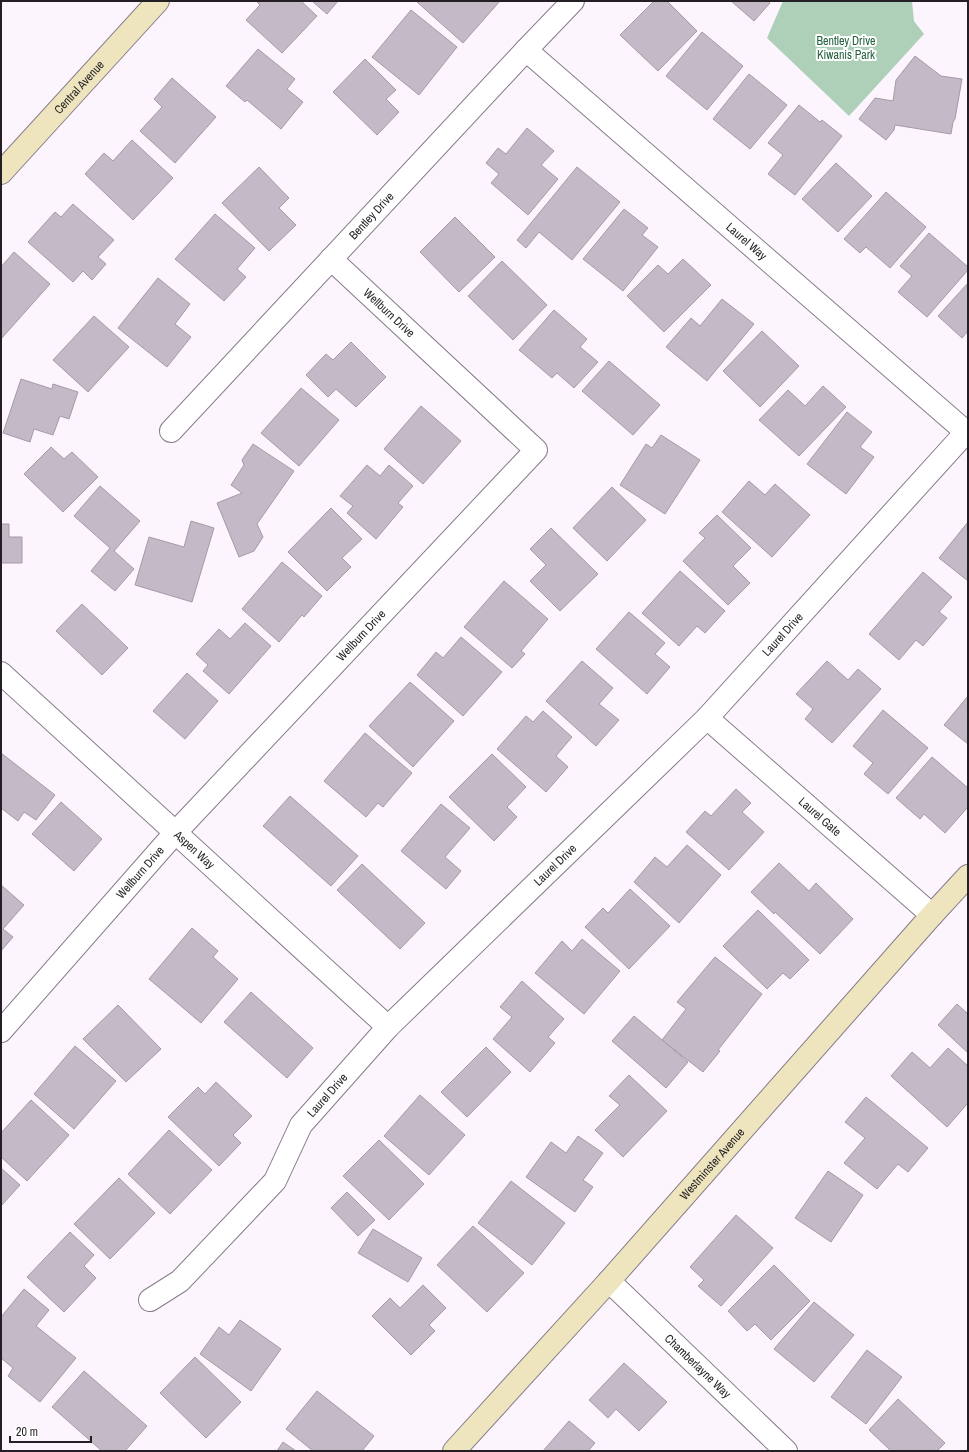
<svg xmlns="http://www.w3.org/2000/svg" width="969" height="1452" font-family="'Archivo Narrow',sans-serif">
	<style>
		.green { fill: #afd0b8 }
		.building { fill: #c4bac7; stroke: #a49aa8 }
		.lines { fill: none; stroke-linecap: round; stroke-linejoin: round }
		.street-casing { stroke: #857c88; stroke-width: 24 }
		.secondary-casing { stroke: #857c88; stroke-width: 24 }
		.street { stroke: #fff; stroke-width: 22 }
		.secondary { stroke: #eee4bd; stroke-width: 22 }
		.labels { text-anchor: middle; stroke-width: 4; stroke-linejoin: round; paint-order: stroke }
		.park-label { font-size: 12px; fill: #24603c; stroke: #fff }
		.street-label { font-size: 12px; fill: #231f24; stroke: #fff }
	</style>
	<rect width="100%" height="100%" fill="#fcf5fe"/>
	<!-- green -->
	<polygon class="green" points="783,1 912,1 914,21 924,34 849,116 767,38"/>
	<!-- building -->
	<g class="building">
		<polygon points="256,1 301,1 317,16 282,53 246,20 260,5"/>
		<polygon points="312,1 338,1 327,14"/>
		<polygon points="417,1 500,1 463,43 417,2"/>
		<polygon points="654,1 667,1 697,31 658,71 620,35"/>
		<polygon points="731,1 768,1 770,3 754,21"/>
		<polygon points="411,10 457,47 419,95 372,57"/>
		<polygon points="702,32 743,66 707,110 666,76"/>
		<polygon points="258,49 295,79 287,89 303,102 281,129 247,100 245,102 226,86"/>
		<polygon points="915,56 941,76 962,79 955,119 953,122 951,134 895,125 894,130 886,140 859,119 875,98 893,101 896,80"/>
		<polygon points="365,59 396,90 386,99 399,112 377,135 333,92"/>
		<polygon points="749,74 787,105 750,149 713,119"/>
		<polygon points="172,78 216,117 175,163 140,131 162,107 154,99"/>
		<polygon points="799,105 820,122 822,120 842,136 795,195 768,174 783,155 768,143"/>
		<polygon points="527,128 554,151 541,165 558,179 528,215 491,183 499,174 486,163 498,148 506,154"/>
		<polygon points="132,140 173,178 133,220 85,174 104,153 113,161"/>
		<polygon points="836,163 872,196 838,232 802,199"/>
		<polygon points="259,167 289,198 279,208 296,225 269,251 222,203"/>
		<polygon points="577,167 620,202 572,260 539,232 526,248 517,240"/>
		<polygon points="886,192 926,227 890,268 866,247 860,253 844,239"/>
		<polygon points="73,204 114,240 98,257 106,264 92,280 83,271 73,282 28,242 55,212 61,217"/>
		<polygon points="624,209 648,228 642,235 658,247 623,291 583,259"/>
		<polygon points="215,214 255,248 237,269 246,277 224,301 175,259"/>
		<polygon points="455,217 495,257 459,292 420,252"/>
		<polygon points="929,233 968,267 968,270 927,317 898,292 912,276 900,266"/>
		<polygon points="14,252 50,284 1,339 1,267"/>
		<polygon points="683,259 711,285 664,332 627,296 658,265 668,274"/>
		<polygon points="502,261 547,305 513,340 468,296"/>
		<polygon points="158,278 190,304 175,324 191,337 167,367 118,328"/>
		<polygon points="968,283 968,331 962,338 938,316"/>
		<polygon points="722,299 754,324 707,381 666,347 691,318 700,326"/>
		<polygon points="554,310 587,339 580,347 598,362 574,388 557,373 552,378 519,350"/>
		<polygon points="94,316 129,347 88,392 53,360"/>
		<polygon points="762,331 799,366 760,407 723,371"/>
		<polygon points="351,342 386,377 356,407 336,389 328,397 306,375 326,354 333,360"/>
		<polygon points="609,361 660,405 633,435 582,391"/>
		<polygon points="21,379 52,389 53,384 78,392 69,419 60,416 53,435 34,429 30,442 3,433"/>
		<polygon points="823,386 846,407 799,456 759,420 788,390 805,406"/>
		<polygon points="301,388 339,420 299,466 261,433"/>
		<polygon points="421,406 461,441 423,484 384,449"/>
		<polygon points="847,412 872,432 860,447 874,457 846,494 807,464"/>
		<polygon points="661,435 700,460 665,514 620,485 646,444 652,448"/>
		<polygon points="253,444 294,471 257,524 263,537 254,551 239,557 217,503 242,493 231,485 244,465 242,460"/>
		<polygon points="51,447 64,459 72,452 98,477 63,512 24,474"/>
		<polygon points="367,465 380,476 389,465 413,486 398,503 403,507 376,539 347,513 353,506 340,496"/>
		<polygon points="749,481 765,495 775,484 810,515 772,557 722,512"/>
		<polygon points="100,486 140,521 114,551 134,569 115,591 91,571 110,548 74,516"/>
		<polygon points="612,487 646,520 607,561 573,528"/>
		<polygon points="331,508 362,539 342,558 351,567 327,591 288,552"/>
		<polygon points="717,515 751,548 733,566 750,583 728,605 683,561 705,538 699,533"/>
		<polygon points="191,521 214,528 192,602 135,585 149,537 184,547"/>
		<polygon points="968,522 968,581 939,558"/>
		<polygon points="1,524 9,524 9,537 22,537 22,563 1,563"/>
		<polygon points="551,528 598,574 560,611 530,581 546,565 530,549"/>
		<polygon points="282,562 322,596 304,617 302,615 279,642 242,609"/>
		<polygon points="680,571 725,611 705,633 697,626 679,646 642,613"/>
		<polygon points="923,572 952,597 939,612 947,618 923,646 916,640 899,660 869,634"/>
		<polygon points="504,581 548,619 521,651 525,654 512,668 464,627"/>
		<polygon points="82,604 128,648 102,675 56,631"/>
		<polygon points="629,612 665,643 655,654 670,667 647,694 596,649"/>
		<polygon points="245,623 271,646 229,694 203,671 208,665 196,654 219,629 230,639"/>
		<polygon points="461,637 502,672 463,716 417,675 436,652 443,658"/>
		<polygon points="582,661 613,688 599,704 619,720 596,746 546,701"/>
		<polygon points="827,661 848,680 858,669 881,689 832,743 805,719 813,709 796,694"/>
		<polygon points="187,673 218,701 185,739 153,711"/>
		<polygon points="410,682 454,721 413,767 369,726"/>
		<polygon points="968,696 968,744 944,725"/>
		<polygon points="883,710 928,748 888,794 864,774 873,763 853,746"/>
		<polygon points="543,711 572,737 556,756 568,767 546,792 497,749 526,716 533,722"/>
		<polygon points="365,733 412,773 383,807 378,803 366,817 324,781"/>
		<polygon points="1,753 55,795 36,820 24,812 18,821 1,808"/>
		<polygon points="492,754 526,787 507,807 517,817 494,841 449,797"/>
		<polygon points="932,757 968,788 968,807 945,833 924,814 920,819 896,798"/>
		<polygon points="736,789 751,803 742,812 764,832 729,870 686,832 705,811 711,816"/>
		<polygon points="290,796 358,856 331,886 263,826"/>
		<polygon points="61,802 102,839 74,871 32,834"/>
		<polygon points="441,804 470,828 445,857 461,871 446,889 401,851"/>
		<polygon points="687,845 721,875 679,923 634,882 655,857 667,867"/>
		<polygon points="779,863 809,891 816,883 853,919 820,954 775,912 774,914 751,892"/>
		<polygon points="362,864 425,923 400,949 337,890"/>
		<polygon points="1,885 24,905 3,929 13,937 1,951"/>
		<polygon points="630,889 670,926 629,969 585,927 603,908 608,913"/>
		<polygon points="758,910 809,960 790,979 783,973 767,989 723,946"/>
		<polygon points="192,928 218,951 213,957 238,979 201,1023 149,979"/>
		<polygon points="582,939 620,971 584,1014 535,973 562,941 572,951"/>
		<polygon points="715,957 762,994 718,1050 720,1051 703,1072 662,1040 686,1009 677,1002"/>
		<polygon points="522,981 564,1019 548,1037 555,1043 530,1072 493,1039 512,1017 500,1007"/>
		<polygon points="251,992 313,1048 287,1078 224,1022"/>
		<polygon points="957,1004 968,1014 968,1053 938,1025"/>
		<polygon points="118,1005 161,1049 126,1082 83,1039"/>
		<polygon points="634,1016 688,1062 666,1088 612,1041"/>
		<polygon points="75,1046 116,1081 74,1129 34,1094"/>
		<polygon points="486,1047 511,1072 467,1117 441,1092"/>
		<polygon points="948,1048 968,1066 968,1103 947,1127 891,1076 912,1052 930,1068"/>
		<polygon points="629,1075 667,1111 623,1157 595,1130 620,1105 609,1096"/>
		<polygon points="216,1082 252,1116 233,1135 241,1143 219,1166 168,1117 198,1087 205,1094"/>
		<polygon points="420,1095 465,1135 429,1175 384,1136"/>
		<polygon points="866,1097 928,1148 908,1172 898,1164 877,1189 844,1163 865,1138 845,1122"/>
		<polygon points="31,1100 69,1135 27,1181 1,1157 1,1133"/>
		<polygon points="169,1130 212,1170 170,1214 128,1174"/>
		<polygon points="578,1136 603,1153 583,1180 593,1187 575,1212 526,1177 551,1142 566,1153"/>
		<polygon points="379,1140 424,1184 389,1220 343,1176"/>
		<polygon points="1,1168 20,1185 1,1206"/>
		<polygon points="828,1171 863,1195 831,1242 795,1218"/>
		<polygon points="119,1178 155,1213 110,1259 74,1224"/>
		<polygon points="511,1181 565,1223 532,1265 478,1223"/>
		<polygon points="347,1192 375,1220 358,1236 331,1208"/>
		<polygon points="736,1215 773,1248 721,1306 698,1286 704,1280 690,1267"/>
		<polygon points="473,1226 524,1273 487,1312 437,1265"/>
		<polygon points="373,1229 422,1258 408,1282 358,1253"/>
		<polygon points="70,1232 94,1255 84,1266 96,1278 64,1312 27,1277"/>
		<polygon points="774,1265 810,1301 771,1340 755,1324 747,1331 728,1311"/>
		<polygon points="423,1285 446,1308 429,1325 435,1331 411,1355 372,1316 390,1298 400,1308"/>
		<polygon points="24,1289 49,1310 36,1326 76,1358 40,1402 8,1376 13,1368 1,1358 1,1317"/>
		<polygon points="814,1302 854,1335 814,1382 774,1349"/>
		<polygon points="240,1320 281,1349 251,1391 200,1354 219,1327 229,1335"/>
		<polygon points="867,1350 902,1377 866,1424 831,1397"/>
		<polygon points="195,1357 241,1402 206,1438 160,1393"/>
		<polygon points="624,1363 667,1402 639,1431 616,1409 608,1418 589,1400"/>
		<polygon points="84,1371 147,1426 125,1451 102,1451 52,1407"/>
		<polygon points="317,1391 374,1436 362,1451 313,1451 286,1429"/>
		<polygon points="898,1399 945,1443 937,1451 891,1451 869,1430"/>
		<polygon points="569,1421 595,1443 588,1451 543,1451"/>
		<polygon points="283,1442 296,1451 277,1451"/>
	</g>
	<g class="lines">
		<defs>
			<g id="street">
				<path id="s1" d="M 526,50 L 966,432"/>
				<path id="s2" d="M 171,431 L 526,50 L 573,1"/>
				<path id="s3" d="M 1,673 L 388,1027"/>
				<path id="s4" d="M 707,718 L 932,915"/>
				<path id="s5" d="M 1,1031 L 175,833 L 536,450 L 331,259"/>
				<path id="s6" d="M 609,1281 L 786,1451"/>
				<path id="s7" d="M 150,1300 L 180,1281 L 275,1181 L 301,1125 L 388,1027 L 707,718 L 968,430"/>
			</g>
			<g id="secondary">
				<path id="s8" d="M 1,173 L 158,1"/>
				<path id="s9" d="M 454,1451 L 609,1281 L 932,915 L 968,876"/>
			</g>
		</defs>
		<!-- street casing -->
		<use href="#street" class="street-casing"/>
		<!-- secondary casing -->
		<use href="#secondary" class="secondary-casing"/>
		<!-- street -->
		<use href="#street" class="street"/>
		<!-- secondary -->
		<use href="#secondary" class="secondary"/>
	</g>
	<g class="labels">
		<!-- park labels -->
		<g class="park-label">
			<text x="846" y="45">Bentley Drive<tspan x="846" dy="14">Kiwanis Park</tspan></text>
		</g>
		<!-- street labels -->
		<g class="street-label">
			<text dy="4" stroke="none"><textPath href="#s8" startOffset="116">Central Avenue</textPath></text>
			<text dy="4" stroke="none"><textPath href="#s2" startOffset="294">Bentley Drive</textPath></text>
			<text dy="4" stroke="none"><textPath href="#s1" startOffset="292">Laurel Way</textPath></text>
			<text transform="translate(389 313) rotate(43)" y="4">Wellburn Drive</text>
			<text dy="4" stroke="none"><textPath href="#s5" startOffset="535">Wellburn Drive</textPath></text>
			<text dy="4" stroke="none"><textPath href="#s7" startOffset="923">Laurel Drive</textPath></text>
			<text dy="4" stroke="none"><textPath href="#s4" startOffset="150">Laurel Gate</textPath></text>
			<text dy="4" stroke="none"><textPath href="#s3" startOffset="262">Aspen Way</textPath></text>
			<text dy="4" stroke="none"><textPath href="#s7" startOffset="599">Laurel Drive</textPath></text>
			<text dy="4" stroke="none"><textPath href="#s5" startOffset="211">Wellburn Drive</textPath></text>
			<text dy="4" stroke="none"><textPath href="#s7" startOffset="275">Laurel Drive</textPath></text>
			<text dy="4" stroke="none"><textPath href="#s9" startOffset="386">Westminster Avenue</textPath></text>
			<text dy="4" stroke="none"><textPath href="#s6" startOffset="123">Chamberlayne Way</textPath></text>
		</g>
	</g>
	<!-- border -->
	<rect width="969" height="1452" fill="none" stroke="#231f24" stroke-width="4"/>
	<!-- scale -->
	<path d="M10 1436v6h81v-6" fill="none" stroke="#231f24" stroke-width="2"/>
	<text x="16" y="1436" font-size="12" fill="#231f24" stroke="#ffffff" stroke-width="3" paint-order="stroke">20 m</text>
</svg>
